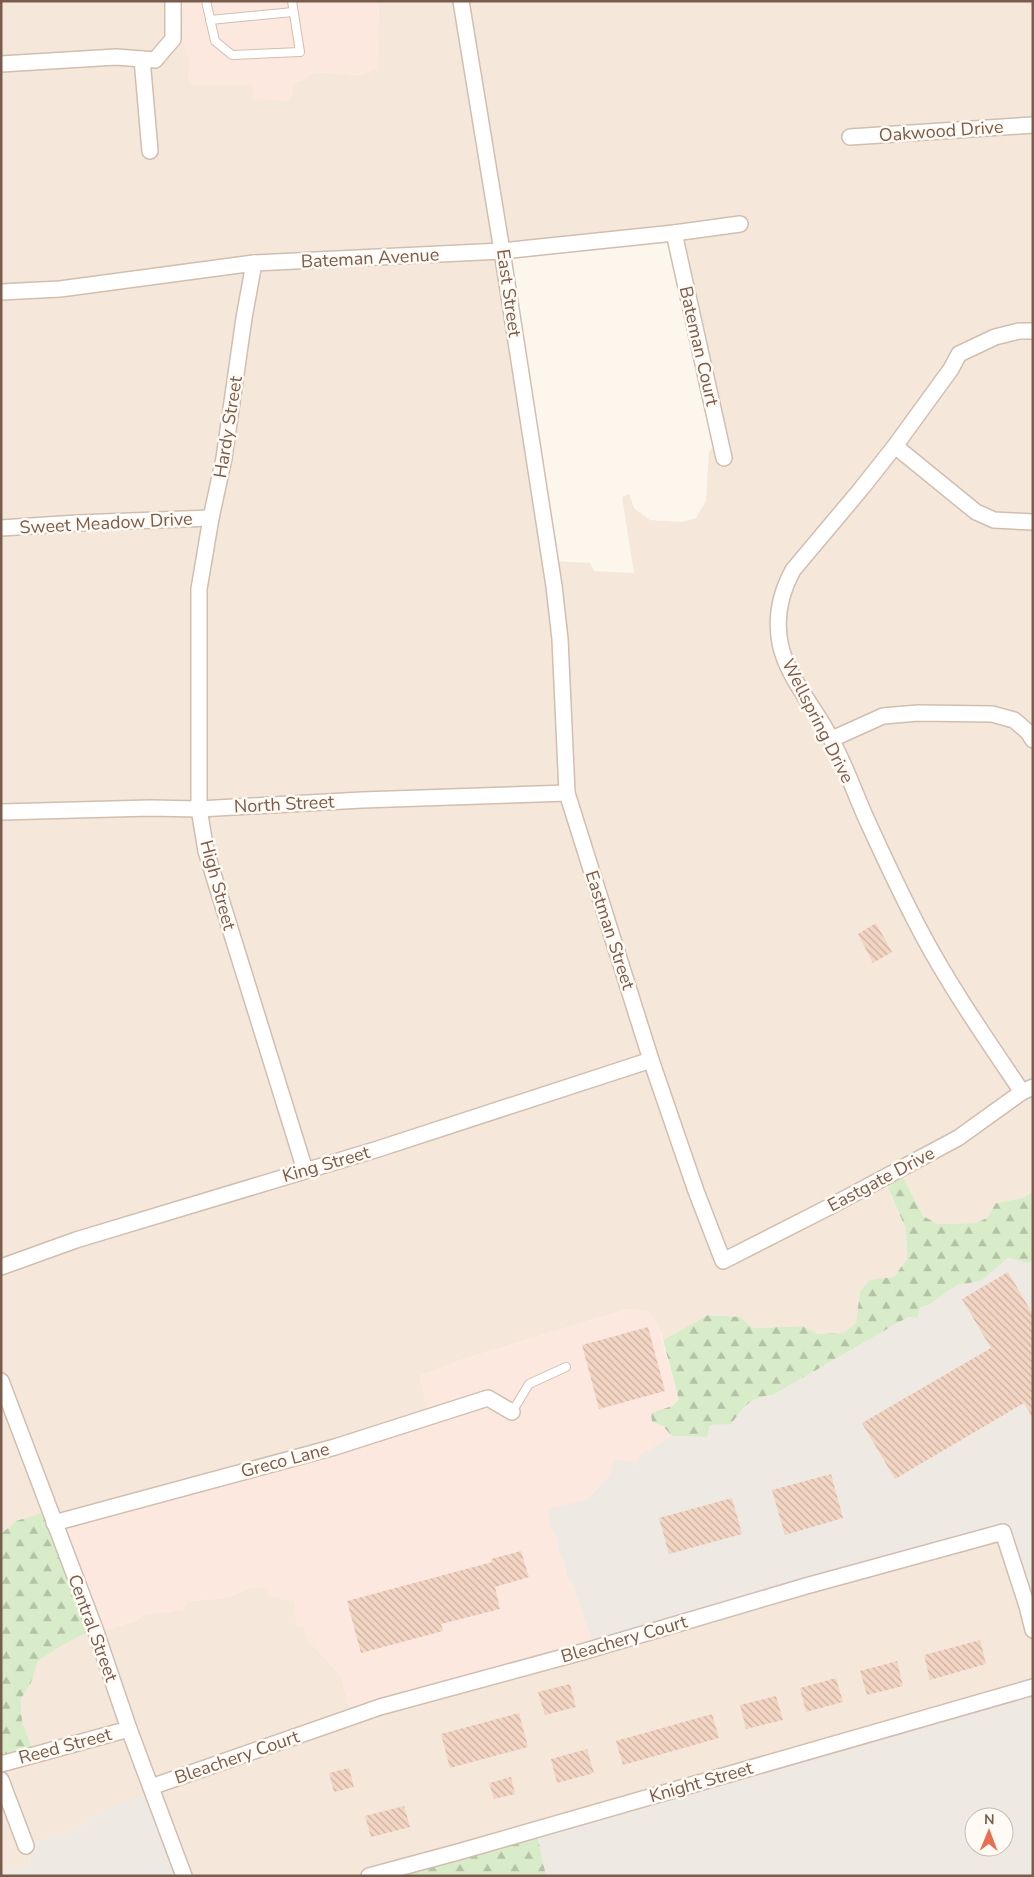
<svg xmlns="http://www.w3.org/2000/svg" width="1034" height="1877" font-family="'Nunito Sans',sans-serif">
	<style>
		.residential { fill: #f5e8da; fill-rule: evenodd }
		.commercial { fill: #fde8e0 }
		.industrial { fill: #efe9e4; fill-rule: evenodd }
		.forest { fill: url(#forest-firs) }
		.building { fill: url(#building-back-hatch) }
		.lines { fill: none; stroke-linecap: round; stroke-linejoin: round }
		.service-casing { stroke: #d1beb0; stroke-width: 10 }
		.minor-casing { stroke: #d1beb0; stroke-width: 18 }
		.service { stroke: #fff; stroke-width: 8 }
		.minor { stroke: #fff; stroke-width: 15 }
		.labels { text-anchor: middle; stroke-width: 5; stroke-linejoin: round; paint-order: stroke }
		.street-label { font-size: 18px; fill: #7a5c4d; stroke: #fffaf3 }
	</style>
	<defs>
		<pattern id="forest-firs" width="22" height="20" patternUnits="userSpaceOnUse" patternTransform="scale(1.25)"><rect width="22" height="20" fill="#d8ecc9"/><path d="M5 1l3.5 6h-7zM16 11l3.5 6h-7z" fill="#b4c2a5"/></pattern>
		<pattern id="building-back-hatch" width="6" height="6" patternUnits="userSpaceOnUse" patternTransform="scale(1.25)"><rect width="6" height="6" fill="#f3d5c3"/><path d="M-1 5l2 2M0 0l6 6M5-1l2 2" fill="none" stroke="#cab0a1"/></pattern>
	</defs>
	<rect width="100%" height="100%" fill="#fdf6ec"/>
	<!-- residential -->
	<g class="residential">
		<path d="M 1,1 L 179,1 L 179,7 L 184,19 L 183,40 L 191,63 L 188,74 L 251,85 L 290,101 L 294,82 L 301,81 L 314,72 L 360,75 L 377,68 L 379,1 L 1033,1 L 1033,1192 L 1023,1198 L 996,1203 L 987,1218 L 976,1223 L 938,1224 L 923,1216 L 900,1171 L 884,1180 L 906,1229 L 907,1259 L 894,1277 L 860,1292 L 857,1323 L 843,1333 L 817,1334 L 803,1326 L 753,1328 L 740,1317 L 708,1315 L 663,1340 L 657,1322 L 628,1309 L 467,1358 L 420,1376 L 429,1415 L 57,1520 L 16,1521 L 1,1534 ZM 675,242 L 716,444 L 709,452 L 706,501 L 696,518 L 682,522 L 650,520 L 634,508 L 629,494 L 622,497 L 634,573 L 594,571 L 590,563 L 553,561 L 504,255 Z"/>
		<polygon points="1004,1538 1033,1625 1033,1687 362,1876 185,1876 104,1811 70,1832 29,1843 26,1846 30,1864 1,1872 1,1763 33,1751 22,1721 21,1699 31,1683 38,1661 61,1646 96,1628 98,1632 137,1620 146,1614 183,1610 188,1601 225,1598 249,1588 263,1587 274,1597 295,1601 309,1641 341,1676 351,1712"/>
	</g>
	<!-- commercial -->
	<g class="commercial">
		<polygon points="179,1 379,1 377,68 360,75 314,72 301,81 294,82 290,101 254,99 251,85 191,86 188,74 191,63 183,40 184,19 179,7"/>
		<polygon points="628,1309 648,1311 657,1322 679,1400 652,1422 663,1426 672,1436 641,1455 635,1465 610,1475 588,1499 550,1526 556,1535 559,1553 564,1560 566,1575 572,1582 593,1645 351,1712 341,1676 309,1641 303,1627 296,1627 295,1601 274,1597 263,1587 249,1588 225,1598 189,1601 183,1610 146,1614 137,1620 97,1632 58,1529 429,1415 420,1376 467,1358"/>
	</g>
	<!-- industrial -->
	<g class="industrial">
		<polygon points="1008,1258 1028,1263 1033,1261 1033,1625 1004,1538 593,1645 572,1582 566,1575 564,1560 559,1553 556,1535 550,1526 548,1509 588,1499 610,1475 614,1460 630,1461 635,1465 640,1455 672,1436 707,1437 710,1425 731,1423 750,1401 759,1397 773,1395 908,1317 916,1318 920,1308 930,1304 957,1285 981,1281"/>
		<path d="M 1033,1687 L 1033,1876 L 546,1876 L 536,1829 ZM 974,1817 L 1004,1817 L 1004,1847 L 974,1847 Z"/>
		<polygon points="151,1791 185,1876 1,1876 1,1872 30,1864 26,1846 28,1843 70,1832 104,1811"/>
	</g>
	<!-- forest -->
	<g class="forest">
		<path d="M 900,1171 L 923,1216 L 938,1224 L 976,1223 L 987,1218 L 996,1203 L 1023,1198 L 1033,1192 L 1033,1261 L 1028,1263 L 1008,1258 L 981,1281 L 957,1285 L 930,1304 L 920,1308 L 917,1318 L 908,1317 L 773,1395 C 748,1398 746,1405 731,1424 L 710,1425 L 707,1437 L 672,1436 L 663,1426 L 652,1422 L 651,1413 L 672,1406 L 679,1400 L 663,1340 L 708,1315 L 740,1317 L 753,1328 L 803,1326 L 817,1334 L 843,1333 L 856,1323 L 860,1292 L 869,1280 L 894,1277 L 907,1259 L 906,1229 L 884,1179 Z"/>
		<polygon points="49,1511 96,1628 61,1646 38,1661 31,1683 21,1699 22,1721 33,1751 1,1763 1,1534 16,1521"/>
		<polygon points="536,1829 546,1876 398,1876"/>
	</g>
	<!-- building -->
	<g class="building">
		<polygon points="876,923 892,952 873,963 858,934"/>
		<polygon points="1008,1272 1033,1315 1033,1418 1024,1403 895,1479 862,1423 991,1348 962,1299"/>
		<polygon points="648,1327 665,1391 599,1409 582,1345"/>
		<polygon points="831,1474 843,1518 785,1535 772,1490"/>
		<polygon points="732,1498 742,1534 669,1554 659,1518"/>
		<polygon points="521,1551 529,1577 495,1587 500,1609 441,1624 443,1631 361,1653 347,1601 492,1562 491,1559"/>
		<polygon points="980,1640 986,1664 930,1680 924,1655"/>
		<polygon points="897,1661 903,1686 867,1695 860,1671"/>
		<polygon points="836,1678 843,1702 806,1712 800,1688"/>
		<polygon points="570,1684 576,1707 545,1715 538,1692"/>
		<polygon points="776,1696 783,1720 746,1729 740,1705"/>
		<polygon points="519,1713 528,1747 450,1768 441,1734"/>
		<polygon points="712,1714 719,1738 623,1765 616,1741"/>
		<polygon points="587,1749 594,1773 557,1783 551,1759"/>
		<polygon points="349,1768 354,1787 334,1792 329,1773"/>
		<polygon points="511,1777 515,1794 494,1799 489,1783"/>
		<polygon points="404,1806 410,1827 371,1837 365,1816"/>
	</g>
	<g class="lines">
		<defs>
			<g id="service">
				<polyline points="206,1 215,41 232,55 300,52 292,1"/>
				<polyline points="210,20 293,12"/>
				<polyline points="512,1412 529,1384 566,1367"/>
			</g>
			<g id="minor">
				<polyline points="461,1 502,251 554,586 560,639 567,793 651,1060 696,1191 723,1261 833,1205 958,1138 1022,1092 1033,1087"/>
				<polyline points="142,59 150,151"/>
				<polyline points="1,64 116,57 155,60 173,39 173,1"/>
				<polyline points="850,137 1033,125"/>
				<polyline points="674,233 724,458"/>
				<polyline points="254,263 244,318 224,458 211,518 199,589 199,809 206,851 305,1170"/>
				<polyline points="1,292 60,289 254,263 502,251 674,233 740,224"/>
				<polyline points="895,446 976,512 994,520 1033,522"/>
				<polyline points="1,528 77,523 211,518"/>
				<polyline points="832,739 883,716 918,713 992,714 1014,720 1028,732 1033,740"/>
				<polyline points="1,812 150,808 199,809 362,800 567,793"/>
				<path d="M 1022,1092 C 987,1040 950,987 921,932 C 903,898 887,864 871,829 C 857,800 847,768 831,739 C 815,707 787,678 780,643 C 775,617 781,592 793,570 L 861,489 L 895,446 L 951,369 L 959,354 L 995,337 L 1019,331 L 1033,331"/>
				<polyline points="1,1267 76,1240 378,1149 651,1060"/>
				<polyline points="1,1381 95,1629 129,1729 184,1876"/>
				<polyline points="54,1523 335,1447 488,1398 512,1412"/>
				<polyline points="1,1764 129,1729"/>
				<polyline points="1,1780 26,1846"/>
				<polyline points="151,1787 380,1707 582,1652 806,1586 1003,1532 1027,1606 1033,1630"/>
				<polyline points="369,1876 458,1852 1033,1687"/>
			</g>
		</defs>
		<!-- service casing -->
		<use href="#service" class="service-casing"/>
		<!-- minor casing -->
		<use href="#minor" class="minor-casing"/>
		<!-- service -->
		<use href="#service" class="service"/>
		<!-- minor -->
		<use href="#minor" class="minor"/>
	</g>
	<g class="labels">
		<!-- street labels -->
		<g class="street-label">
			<text transform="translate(941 131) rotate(-4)" y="6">Oakwood Drive</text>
			<text transform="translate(370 258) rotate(-3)" y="6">Bateman Avenue</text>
			<text transform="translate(509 293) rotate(82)" y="6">East Street</text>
			<text transform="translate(699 346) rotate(77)" y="6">Bateman Court</text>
			<text transform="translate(228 427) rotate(-81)" y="6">Hardy Street</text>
			<text transform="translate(106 523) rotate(-3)" y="6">Sweet Meadow Drive</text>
			<text transform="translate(818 721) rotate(63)" y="6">Wellspring Drive</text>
			<text transform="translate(284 804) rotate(-3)" y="6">North Street</text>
			<text transform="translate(218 885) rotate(75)" y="6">High Street</text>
			<text transform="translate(610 930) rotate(72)" y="6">Eastman Street</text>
			<text transform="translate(326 1164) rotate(-16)" y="6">King Street</text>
			<text transform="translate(881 1179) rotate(-28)" y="6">Eastgate Drive</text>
			<text transform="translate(285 1460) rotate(-15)" y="6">Greco Lane</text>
			<text transform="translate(93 1628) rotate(70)" y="6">Central Street</text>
			<text transform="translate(624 1639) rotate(-16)" y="6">Bleachery Court</text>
			<text transform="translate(65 1746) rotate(-15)" y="6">Reed Street</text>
			<text transform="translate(237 1757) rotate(-19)" y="6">Bleachery Court</text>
			<text transform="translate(701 1782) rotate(-16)" y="6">Knight Street</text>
		</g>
	</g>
	<!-- border -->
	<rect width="1034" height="1877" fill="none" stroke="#7a5c4d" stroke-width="5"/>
	<!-- north arrow -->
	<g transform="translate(989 1832) rotate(1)"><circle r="24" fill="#fffaf3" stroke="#cabbb1"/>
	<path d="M0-4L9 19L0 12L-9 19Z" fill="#e76f51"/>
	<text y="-8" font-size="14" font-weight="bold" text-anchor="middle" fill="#7a5c4d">N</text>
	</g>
</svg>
